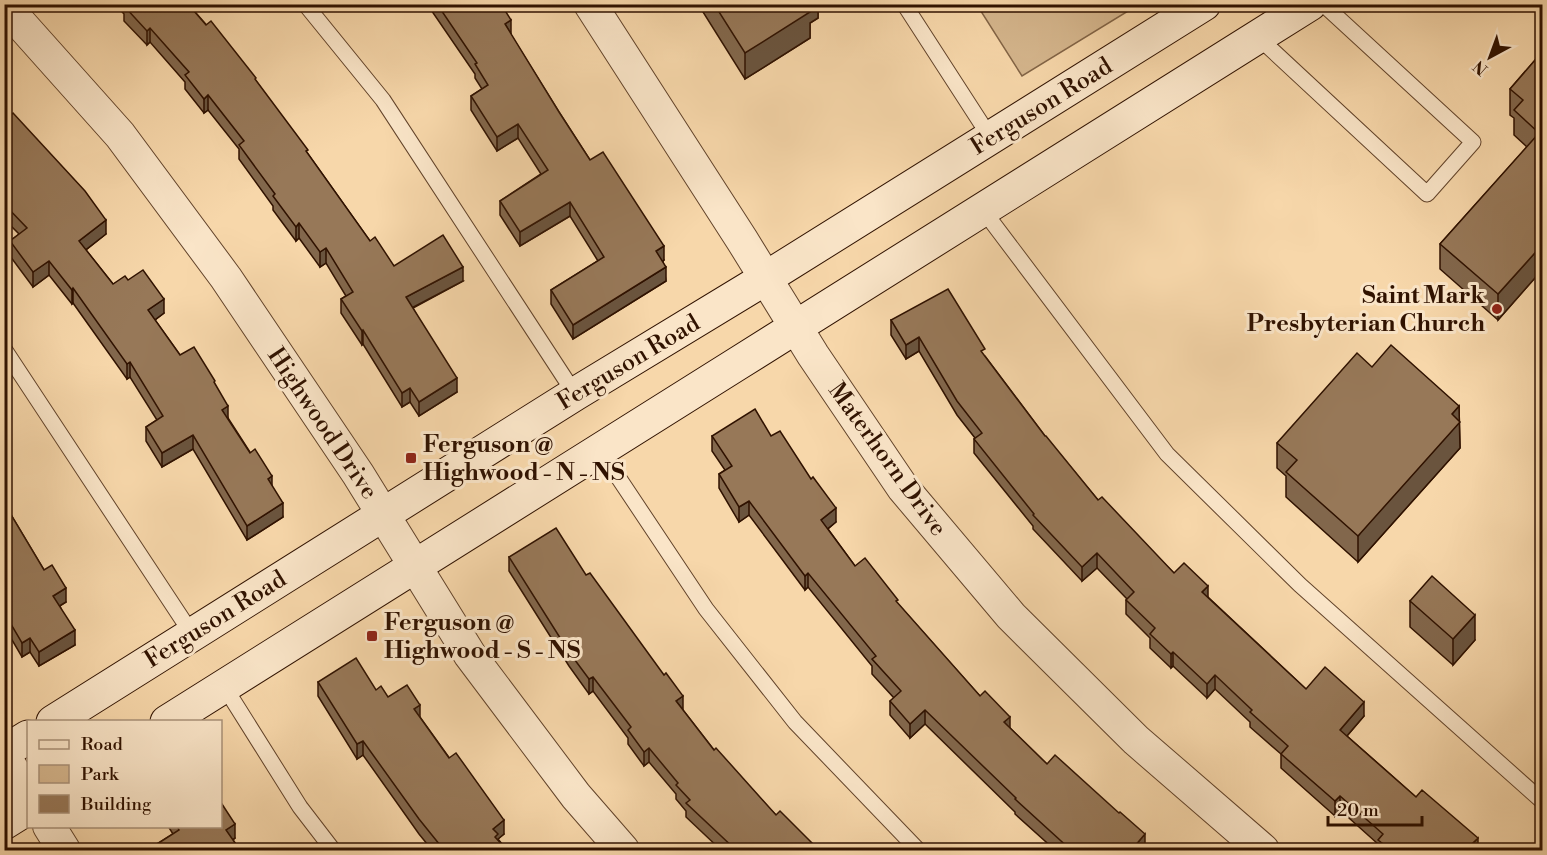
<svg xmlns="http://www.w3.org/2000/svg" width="1547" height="855" font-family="'Libre Bodoni',serif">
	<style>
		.green { fill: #d5b68d; stroke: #826446; stroke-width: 1.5 }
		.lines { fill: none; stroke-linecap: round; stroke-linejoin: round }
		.service-casing { stroke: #62432a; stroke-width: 17 }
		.minor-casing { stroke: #62432a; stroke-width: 34 }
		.secondary-casing { stroke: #301200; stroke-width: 35 }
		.service { stroke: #fae5c8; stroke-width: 15 }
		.minor { stroke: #fae5c8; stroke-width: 32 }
		.secondary { stroke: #fae5c8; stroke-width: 33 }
		.wall { fill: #82674c; stroke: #301200; stroke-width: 1.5 }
		.shaded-wall { fill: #6a543e; stroke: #301200; stroke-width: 1.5 }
		.building { fill: #977858; stroke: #301200; stroke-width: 1.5 }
		.poi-dot { fill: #8f2418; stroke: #fae5c8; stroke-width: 2 }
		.labels { text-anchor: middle; stroke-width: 6; stroke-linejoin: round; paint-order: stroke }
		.street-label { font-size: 24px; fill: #301200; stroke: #fae5c8 }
		.poi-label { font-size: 24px; font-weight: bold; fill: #301200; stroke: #fae5c8; text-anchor: start }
	</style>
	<rect width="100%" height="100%" fill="#f7d7aa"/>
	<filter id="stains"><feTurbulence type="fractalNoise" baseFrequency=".00333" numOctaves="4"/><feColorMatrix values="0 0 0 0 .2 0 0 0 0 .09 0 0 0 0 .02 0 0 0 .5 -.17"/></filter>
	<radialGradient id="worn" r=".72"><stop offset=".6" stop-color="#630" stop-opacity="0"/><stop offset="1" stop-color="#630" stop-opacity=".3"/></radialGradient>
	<!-- green -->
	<polygon class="green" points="977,5 1138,5 1022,76"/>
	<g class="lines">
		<defs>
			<g id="service">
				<polyline points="305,4 383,100 575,394"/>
				<polyline points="904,4 990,137"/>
				<polyline points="1258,37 1427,194 1473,142 1323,4"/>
				<polyline points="983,210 1167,454 1300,585 1542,801"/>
				<polyline points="4,349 192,634"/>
				<polyline points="600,450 706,609 795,722 918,850"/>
				<polyline points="224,686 300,807 333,850"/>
			</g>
			<g id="minor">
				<polyline points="590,4 742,240 813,355 903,488 1011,616 1136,740 1263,850"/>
				<polyline points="4,9 20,23 120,135 226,278 358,474 470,655 576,796 623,850"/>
				<polyline points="4,756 28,794"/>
				<polyline points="49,826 64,850"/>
			</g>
			<g id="secondary">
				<polyline points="53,722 575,394 766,278 1204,4"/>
				<path d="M 167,722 C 548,483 929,243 1310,4"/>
				<polyline points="4,752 28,737"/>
				<polyline points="4,823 28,808"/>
			</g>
		</defs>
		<!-- service casing -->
		<use href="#service" class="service-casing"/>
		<!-- minor casing -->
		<use href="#minor" class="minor-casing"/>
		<!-- secondary casing -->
		<use href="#secondary" class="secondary-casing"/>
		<!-- service -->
		<use href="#service" class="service"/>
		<!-- minor -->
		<use href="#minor" class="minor"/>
		<!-- secondary -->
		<use href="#secondary" class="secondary"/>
	</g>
	<!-- wall -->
	<g class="wall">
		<polygon points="115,4 188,4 256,81 370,241 394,266 463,281 413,308 457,392 419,416 410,402 402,407 363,344 362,345 341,313 341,299 346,296 326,263 320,267 299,238 296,241 273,210 273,206 239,159 239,149 208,110 204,113 185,89 185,82 150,42 147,45 124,21 124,14"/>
		<polygon points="427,4 501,4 511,35 559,112 590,160 664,260 663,261 666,281 573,339 551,304 551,290 598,261 570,216 520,246 500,215 500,201 541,174 518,138 497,151 471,110 471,96 482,89 475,78 475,74"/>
		<polygon points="698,4 818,4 818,18 810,23 810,38 745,79"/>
		<polygon points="1542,52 1542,270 1498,320 1440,269 1440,244 1527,147 1514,135 1514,118 1510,115 1510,89"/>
		<polygon points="4,121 106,234 86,250 113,284 128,280 164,313 155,320 180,355 215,385 228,418 272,486 283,517 247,540 193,449 162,467 146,441 146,427 157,420 130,377 127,379 73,303 72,304 49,275 33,287 10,256 10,241 19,234 4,219"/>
		<polygon points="891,320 985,356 1045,436 1098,500 1174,573 1208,597 1306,689 1364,716 1347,736 1416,797 1480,850 1378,850 1378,844 1340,810 1335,816 1281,768 1281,754 1250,727 1250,722 1215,689 1207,698 1173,666 1171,668 1150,648 1150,638 1126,614 1126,600 1127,599 1097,568 1082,581 1033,529 1033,526 974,453 974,439 975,438 957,415 919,351 906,359 891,335"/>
		<polygon points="1372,367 1459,406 1460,448 1358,562 1286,497 1286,476 1277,468 1277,443"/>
		<polygon points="712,436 771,436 836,522 828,529 855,566 898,604 980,696 1010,728 1047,764 1145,848 1144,850 1055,850 1015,814 1015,812 925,724 910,738 890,715 890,701 894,698 872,674 872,666 808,587 805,590 749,515 739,522 719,488 719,474 725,470 712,451"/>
		<polygon points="4,503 44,570 66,602 60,606 75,645 39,666 30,652 22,657 5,628"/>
		<polygon points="509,557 586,575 683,710 714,750 776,815 819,850 721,850 686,817 686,811 676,799 676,794 649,762 644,766 628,744 628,738 593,691 589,694 569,666 509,571"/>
		<polygon points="1410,601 1475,640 1453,665 1410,627"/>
		<polygon points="318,682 376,690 420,717 504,834 498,839 507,850 432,850 419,834 363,755 357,759 318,696"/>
		<polygon points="168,826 220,826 235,838 233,840 240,850 157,850 157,844 173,834"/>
	</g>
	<!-- shaded-wall -->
	<g class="shaded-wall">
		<polygon points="803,4 818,4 818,18 810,23 810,38 745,79 745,53"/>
		<polygon points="511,20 511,34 505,24"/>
		<polygon points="150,28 150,42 147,45 147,31"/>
		<polygon points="208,95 208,110 204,113 204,99"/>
		<polygon points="518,124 518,138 497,151 497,137"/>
		<polygon points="570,202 570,216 520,246 520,232"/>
		<polygon points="106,220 106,234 79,255 79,241"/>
		<polygon points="299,223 299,238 296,241 296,227"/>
		<polygon points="1542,245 1542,270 1498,320 1498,294"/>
		<polygon points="664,246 664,260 656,266 656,251"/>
		<polygon points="326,248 326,263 320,267 320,252"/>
		<polygon points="49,261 49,275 33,287 33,272"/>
		<polygon points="463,267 463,281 406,311 406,297"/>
		<polygon points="666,267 666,281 573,339 573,325"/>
		<polygon points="73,288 73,303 72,304 72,290"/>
		<polygon points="164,299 164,313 148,325 148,310"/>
		<polygon points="363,330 363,344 362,345 362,331"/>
		<polygon points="919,337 919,351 906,359 906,345"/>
		<polygon points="130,362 130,377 127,379 127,364"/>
		<polygon points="457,378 457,392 419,416 419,402"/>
		<polygon points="410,388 410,402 402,407 402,393"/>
		<polygon points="228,406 228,421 222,410"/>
		<polygon points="1459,406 1460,448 1358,562 1358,536 1452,414"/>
		<polygon points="193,435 193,449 162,467 162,453"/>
		<polygon points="272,476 272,490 268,479"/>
		<polygon points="749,501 749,515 739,522 739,507"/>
		<polygon points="283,503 283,517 247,540 247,526"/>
		<polygon points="836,508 836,522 821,534 821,520"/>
		<polygon points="1097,553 1097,568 1082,581 1082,567"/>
		<polygon points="808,573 808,587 805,590 805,576"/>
		<polygon points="1208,586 1208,600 1202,592"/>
		<polygon points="66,588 66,602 53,610 53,596"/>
		<polygon points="1475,615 1475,640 1453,665 1453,639"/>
		<polygon points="75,630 75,645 39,666 39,652"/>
		<polygon points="30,638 30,652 22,657 22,643"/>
		<polygon points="1173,652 1173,666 1171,668 1171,654"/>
		<polygon points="1215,675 1215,689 1207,698 1207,684"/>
		<polygon points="593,677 593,691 589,694 589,679"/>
		<polygon points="683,696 683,710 676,701"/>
		<polygon points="1364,702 1364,716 1340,744 1340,730"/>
		<polygon points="420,705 420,719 414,709"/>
		<polygon points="925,710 925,724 910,738 910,724"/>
		<polygon points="1010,717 1010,731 1004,722"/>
		<polygon points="363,741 363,755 357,759 357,744"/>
		<polygon points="649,748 649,762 644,766 644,752"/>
		<polygon points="1340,796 1340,810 1335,816 1335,801"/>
		<polygon points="504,820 504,834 498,839 498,849 493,829"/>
		<polygon points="235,824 235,838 226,844 226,830"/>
		<polygon points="1145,834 1145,848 1144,850 1133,850 1133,848"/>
		<polygon points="1478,838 1478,850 1472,844"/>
	</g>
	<!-- building -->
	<g class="building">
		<polygon points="126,4 188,4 206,25 211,21 256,78 255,79 308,150 306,151 370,241 375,237 394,266 443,235 463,267 406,297 457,378 419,402 410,388 402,393 363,330 362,331 341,299 353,292 326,248 320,252 299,223 296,227 273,196 275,194 239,145 244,141 208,95 204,99 185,75 189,72 150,28 147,31 124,6"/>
		<polygon points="437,4 501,4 511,20 505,24 559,112 590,160 603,152 664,246 656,251 666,267 573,325 551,290 604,257 570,202 520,232 500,201 548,170 518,124 497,137 471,96 488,85 475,64 477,63"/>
		<polygon points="714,4 805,4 810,12 745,53"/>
		<polygon points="1542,52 1542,245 1498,294 1440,244 1539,133 1514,110 1523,100 1510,89"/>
		<polygon points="13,113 85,191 106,220 79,241 113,284 125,276 128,280 143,270 164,299 148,310 180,355 194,347 215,381 214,382 228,406 222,410 250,453 255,449 272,476 268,479 283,503 247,526 193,435 162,453 146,427 163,416 130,362 127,364 73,288 72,290 49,261 33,272 10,241 27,228 4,204 4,121"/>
		<polygon points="948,289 985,349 981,351 1045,436 1046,436 1098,500 1102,497 1174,573 1184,563 1208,586 1202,592 1306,689 1325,667 1364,702 1340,730 1416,797 1422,790 1478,838 1472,844 1480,850 1391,850 1378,840 1383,834 1340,796 1335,801 1281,754 1288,746 1250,712 1252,710 1215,675 1207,684 1173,652 1171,654 1150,634 1155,628 1126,600 1134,592 1097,553 1082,567 1033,515 1034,514 974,439 982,433 957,401 919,337 906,345 891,320"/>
		<polygon points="1391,345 1459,406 1452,414 1460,422 1358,536 1286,472 1297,460 1277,443 1357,353 1372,367"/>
		<polygon points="755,409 771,436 780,431 811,479 813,477 836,508 821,520 855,566 865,558 898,600 896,601 980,696 985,691 1010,717 1004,722 1047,764 1055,755 1119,813 1120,812 1145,834 1133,848 1136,850 1071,850 1015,799 1016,798 925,710 910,724 890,701 901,691 872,659 876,656 808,573 805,576 749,501 739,507 719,474 732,466 712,436"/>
		<polygon points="4,503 44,570 52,565 66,588 53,596 75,630 39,652 30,638 22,643 5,614 8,612 4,607"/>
		<polygon points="556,528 586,575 590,573 664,675 666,673 683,696 676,701 714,750 716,748 776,815 780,811 819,850 736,850 686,803 690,800 676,785 678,783 649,748 644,752 628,730 631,727 593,677 589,679 569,652 509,557"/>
		<polygon points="1432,576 1475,615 1453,639 1410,601"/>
		<polygon points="356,658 376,690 381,686 388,697 407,685 420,705 414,709 449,758 456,753 504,820 493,829 498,834 495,837 507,850 444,850 419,819 363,741 357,744 318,682"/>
		<polygon points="220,801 235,824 226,830 240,850 162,850 157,844 179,830 177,826 220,826"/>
	</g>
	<!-- markers -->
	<g class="poi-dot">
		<circle cx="1497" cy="309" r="6"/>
		<rect x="405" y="452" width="12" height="12" rx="3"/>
		<rect x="366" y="630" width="12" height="12" rx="3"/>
	</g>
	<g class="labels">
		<!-- street labels -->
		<g class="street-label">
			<text transform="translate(1041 106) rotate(-32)" y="8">Ferguson Road</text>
			<text transform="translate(628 362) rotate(-31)" y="8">Ferguson Road</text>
			<text transform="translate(323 423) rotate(56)" y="8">Highwood Drive</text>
			<text transform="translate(888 459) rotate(54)" y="8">Materhorn Drive</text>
			<text transform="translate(215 619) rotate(-32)" y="8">Ferguson Road</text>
		</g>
		<!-- poi labels -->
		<g class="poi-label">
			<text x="1485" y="303" text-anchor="end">Saint Mark<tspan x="1485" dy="28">Presbyterian Church</tspan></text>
			<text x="423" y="452">Ferguson @<tspan x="423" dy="28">Highwood - N - NS</tspan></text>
			<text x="384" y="630">Ferguson @<tspan x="384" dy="28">Highwood - S - NS</tspan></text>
		</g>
	</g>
	<!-- margin -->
	<rect width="1547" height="855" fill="none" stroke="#f7d7aa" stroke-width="24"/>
	<rect x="6" y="6" width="1535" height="843" fill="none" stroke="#301200" stroke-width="3"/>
	<rect x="12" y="12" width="1523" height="831" fill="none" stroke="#301200" stroke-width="1.5"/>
	<!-- legend -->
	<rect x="27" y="720" width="195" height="108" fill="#fae5c8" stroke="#a99178" stroke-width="1.5"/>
	<rect x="39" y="740" width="30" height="9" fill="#fae5c8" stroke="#a99178" stroke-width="1.5"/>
	<text x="81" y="750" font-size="18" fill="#301200">Road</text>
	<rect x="39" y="765" width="30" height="18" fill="#d5b68d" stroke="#a99178" stroke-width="1.5"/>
	<text x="81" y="780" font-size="18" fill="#301200">Park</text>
	<rect x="39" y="795" width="30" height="18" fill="#977858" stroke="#a99178" stroke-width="1.5"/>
	<text x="81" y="810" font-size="18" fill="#301200">Building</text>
	<!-- north arrow -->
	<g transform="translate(1490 57) rotate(221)" stroke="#fae5c8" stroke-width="4.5" paint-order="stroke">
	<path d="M0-4.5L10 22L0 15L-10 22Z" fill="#301200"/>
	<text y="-9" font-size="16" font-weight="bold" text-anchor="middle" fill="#301200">N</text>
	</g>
	<!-- scale -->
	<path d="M1328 816v9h94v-9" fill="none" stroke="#301200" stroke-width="3"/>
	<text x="1337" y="816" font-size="18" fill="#301200" stroke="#fae5c8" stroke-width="4.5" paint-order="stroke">20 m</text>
	<rect width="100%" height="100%" filter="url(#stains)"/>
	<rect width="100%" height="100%" fill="url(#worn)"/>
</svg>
